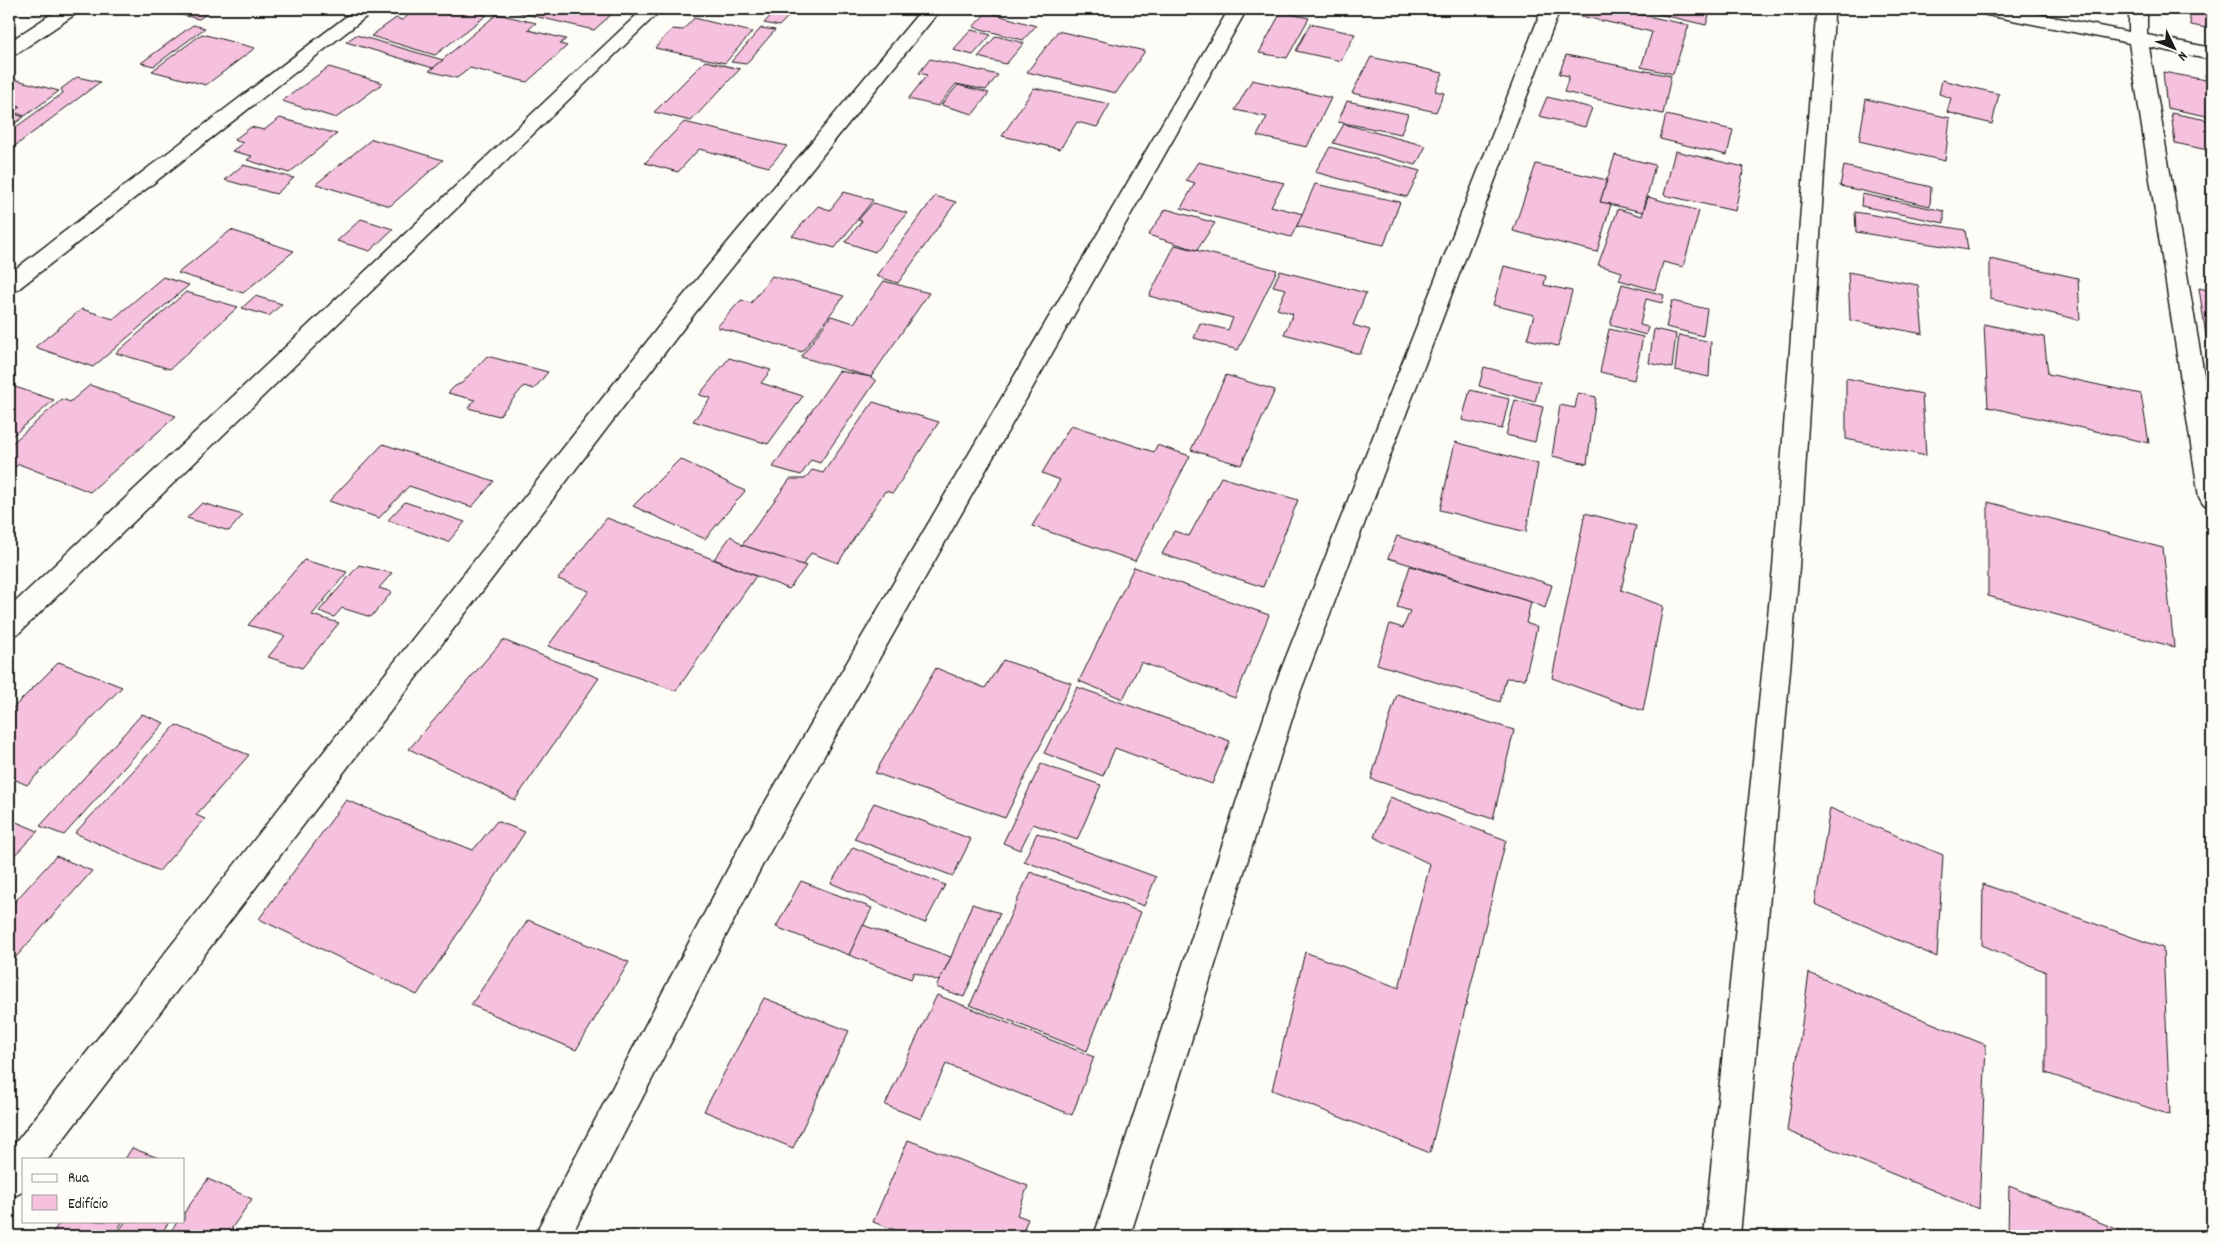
<svg xmlns="http://www.w3.org/2000/svg" width="2221" height="1245" font-family="Dekko,sans-serif">
	<style>
		.building { fill: #f5c1df; stroke: #1c1c1c }
		.lines { fill: none; stroke-linecap: round; stroke-linejoin: round }
		.minor-casing { stroke: #1c1c1c; stroke-width: 3 }
		.minor { fill: #fdfcf7; fill-rule: evenodd }
	</style>
	<rect width="100%" height="100%" fill="#fdfcf7"/>
	<filter id="ink" filterUnits="userSpaceOnUse"><feTurbulence type="fractalNoise" baseFrequency=".02" numOctaves="2"/><feDisplacementMap in="SourceGraphic" scale="10" xChannelSelector="R" yChannelSelector="G"/><feConvolveMatrix kernelMatrix="1 2 1 2 8 2 1 2 1" color-interpolation-filters="sRGB"/></filter>
	<g filter="url(#ink)">
		<!-- building -->
		<g class="building">
			<polygon points="180,9 214,9 199,19 174,13"/>
			<polygon points="417,9 463,9 487,15 435,55 371,36 396,18 402,20"/>
			<polygon points="504,9 600,9 613,13 594,30"/>
			<polygon points="777,9 796,9 779,26 764,23"/>
			<polygon points="1569,9 1614,9 1689,25 1673,74 1641,67 1652,32 1567,13"/>
			<polygon points="1651,9 1711,9 1706,25 1650,12"/>
			<polygon points="2188,9 2212,9 2212,29 2191,25"/>
			<polygon points="987,12 1036,26 1023,40 973,27"/>
			<polygon points="1281,12 1309,18 1287,58 1259,53"/>
			<polygon points="497,14 536,23 528,30 566,39 560,44 567,46 527,82 470,68 457,78 429,71"/>
			<polygon points="694,18 752,32 725,63 655,48 672,29 683,30"/>
			<polygon points="1310,24 1355,34 1341,61 1296,51"/>
			<polygon points="193,25 205,28 154,66 141,63"/>
			<polygon points="761,28 775,30 746,64 731,62"/>
			<polygon points="971,30 991,35 973,55 953,50"/>
			<polygon points="1058,31 1145,51 1116,93 1027,72"/>
			<polygon points="202,34 255,48 206,85 152,71"/>
			<polygon points="356,35 443,60 433,68 346,42"/>
			<polygon points="996,36 1024,43 1006,64 978,57"/>
			<polygon points="1566,55 1671,76 1663,114 1564,92 1569,76 1559,74"/>
			<polygon points="1371,57 1443,73 1435,91 1444,93 1436,112 1352,93"/>
			<polygon points="930,59 998,75 986,90 956,84 938,106 908,99 927,75 919,73"/>
			<polygon points="705,61 740,69 691,121 654,112"/>
			<polygon points="329,67 383,83 336,118 282,101"/>
			<polygon points="2163,72 2206,80 2205,74 2212,76 2212,117 2167,108"/>
			<polygon points="77,77 100,82 11,149 9,149 9,132 63,93 61,89"/>
			<polygon points="9,78 59,91 25,116 13,112 20,107 9,104"/>
			<polygon points="1252,80 1331,98 1307,147 1257,136 1267,117 1235,110"/>
			<polygon points="1942,80 1999,94 1992,124 1947,112 1951,98 1939,94"/>
			<polygon points="958,85 989,93 973,114 941,105"/>
			<polygon points="1034,88 1110,104 1097,127 1077,122 1060,149 1002,136"/>
			<polygon points="1547,97 1592,108 1585,127 1539,116"/>
			<polygon points="1866,99 1950,118 1945,161 1859,141"/>
			<polygon points="1347,101 1408,114 1401,134 1338,122"/>
			<polygon points="9,108 15,110 11,113 24,117 10,127"/>
			<polygon points="2171,113 2212,121 2212,151 2175,143"/>
			<polygon points="1666,115 1733,130 1727,155 1660,139"/>
			<polygon points="280,118 337,134 289,173 247,160 252,156 232,151 243,143 234,140 251,127 264,130"/>
			<polygon points="684,122 787,146 769,167 699,149 678,172 645,163"/>
			<polygon points="1344,124 1426,146 1416,165 1333,143"/>
			<polygon points="372,139 443,160 390,206 316,184"/>
			<polygon points="1330,147 1420,171 1407,197 1315,172"/>
			<polygon points="1675,151 1744,167 1735,211 1664,195"/>
			<polygon points="1615,155 1655,165 1643,212 1600,202"/>
			<polygon points="1198,162 1284,183 1271,206 1303,214 1291,237 1181,208 1195,183 1186,180"/>
			<polygon points="1536,164 1607,180 1600,202 1611,204 1597,252 1513,231"/>
			<polygon points="243,165 294,178 276,194 225,180"/>
			<polygon points="1844,166 1931,187 1930,206 1840,186"/>
			<polygon points="1315,184 1400,202 1384,245 1297,226"/>
			<polygon points="844,192 873,200 835,248 792,236 818,206 830,210"/>
			<polygon points="1862,194 1944,211 1944,223 1861,206"/>
			<polygon points="935,196 956,202 898,283 876,276"/>
			<polygon points="1648,197 1699,211 1683,267 1663,262 1655,290 1619,280 1622,272 1598,265 1618,209 1642,216"/>
			<polygon points="873,203 907,213 875,252 845,242 862,221 858,220"/>
			<polygon points="1166,209 1215,223 1197,250 1148,235"/>
			<polygon points="1855,212 1965,230 1968,250 1856,232"/>
			<polygon points="361,219 393,229 370,251 337,241"/>
			<polygon points="231,230 294,251 243,293 178,273"/>
			<polygon points="1175,245 1277,270 1238,350 1194,338 1200,323 1228,330 1233,318 1149,296"/>
			<polygon points="1990,259 2078,278 2080,320 1990,299"/>
			<polygon points="1504,266 1546,276 1544,285 1572,291 1558,346 1527,339 1534,315 1493,305"/>
			<polygon points="1280,271 1366,293 1353,325 1370,330 1360,354 1284,334 1293,314 1277,309 1286,289 1273,286"/>
			<polygon points="1848,272 1918,285 1923,334 1850,320"/>
			<polygon points="772,276 844,296 802,352 717,327 741,300 751,303"/>
			<polygon points="163,277 189,285 93,367 35,347 82,309 113,319"/>
			<polygon points="884,281 929,293 871,377 801,357 831,316 854,323"/>
			<polygon points="1622,284 1664,295 1662,303 1646,299 1640,325 1648,327 1646,335 1610,325"/>
			<polygon points="2199,288 2212,291 2212,370 2211,370"/>
			<polygon points="186,292 238,307 170,369 116,353"/>
			<polygon points="255,296 282,304 269,316 242,308"/>
			<polygon points="1672,301 1707,309 1703,336 1666,327"/>
			<polygon points="1984,324 2044,337 2048,374 2141,394 2149,443 1988,407"/>
			<polygon points="1609,329 1643,337 1634,380 1600,372"/>
			<polygon points="1654,329 1676,334 1672,368 1649,363"/>
			<polygon points="1679,335 1711,342 1709,377 1675,370"/>
			<polygon points="487,356 548,372 534,389 524,386 499,416 468,408 475,400 448,393 455,386 462,383"/>
			<polygon points="729,358 771,370 761,383 803,396 768,444 693,421 711,398 699,395"/>
			<polygon points="1484,367 1540,382 1535,402 1479,386"/>
			<polygon points="839,371 871,377 876,381 820,463 811,460 801,475 773,467"/>
			<polygon points="1226,375 1275,390 1241,465 1191,450"/>
			<polygon points="1846,378 1922,394 1926,456 1846,439"/>
			<polygon points="90,385 176,416 90,492 19,464 9,472 9,446 62,399 70,402"/>
			<polygon points="15,387 54,400 9,439 9,392"/>
			<polygon points="1470,390 1509,399 1502,429 1462,420"/>
			<polygon points="1578,393 1596,397 1587,464 1552,456 1560,405 1575,408"/>
			<polygon points="1515,400 1543,407 1535,442 1506,435"/>
			<polygon points="873,402 939,422 893,493 885,491 838,563 811,553 803,565 742,545 790,479 805,479 812,470 823,473"/>
			<polygon points="1071,425 1154,452 1157,445 1190,456 1135,561 1032,526 1060,480 1042,473"/>
			<polygon points="1455,442 1538,464 1526,532 1440,510"/>
			<polygon points="383,444 494,481 472,507 409,486 379,518 329,501"/>
			<polygon points="680,459 745,491 705,539 633,506"/>
			<polygon points="1221,477 1298,500 1263,587 1162,554 1174,531 1189,536"/>
			<polygon points="405,502 465,522 448,542 388,520"/>
			<polygon points="1988,502 2163,548 2174,647 1988,596"/>
			<polygon points="202,503 243,515 229,531 187,518"/>
			<polygon points="1585,513 1636,526 1621,590 1663,606 1643,711 1552,678"/>
			<polygon points="607,518 756,576 676,691 548,646 589,591 558,579"/>
			<polygon points="731,536 742,545 806,566 789,589 714,559"/>
			<polygon points="1397,536 1552,585 1545,608 1531,602 1388,558"/>
			<polygon points="304,560 347,572 312,615 339,623 302,668 268,657 285,636 248,625"/>
			<polygon points="359,565 392,573 379,588 392,592 371,617 342,608 334,617 319,611"/>
			<polygon points="1410,566 1531,602 1526,623 1537,627 1525,679 1506,678 1500,702 1377,664 1390,624 1403,628 1410,611 1397,607"/>
			<polygon points="1134,567 1269,615 1235,698 1141,662 1123,699 1079,681"/>
			<polygon points="503,640 599,678 515,800 409,749"/>
			<polygon points="1003,660 1071,683 1005,818 875,773 936,668 985,688"/>
			<polygon points="59,662 122,687 27,785 9,777 9,712"/>
			<polygon points="1077,687 1230,741 1212,784 1115,748 1103,776 1044,753"/>
			<polygon points="1397,694 1514,730 1493,819 1371,779"/>
			<polygon points="142,714 164,723 64,835 40,826"/>
			<polygon points="176,725 249,755 196,815 205,819 159,871 75,833"/>
			<polygon points="1041,764 1101,785 1077,840 1033,824 1020,850 1003,843"/>
			<polygon points="1390,797 1506,840 1430,1153 1272,1090 1305,952 1399,988 1430,864 1374,837"/>
			<polygon points="346,800 473,850 497,821 525,832 417,995 259,919"/>
			<polygon points="874,803 971,839 953,876 854,839"/>
			<polygon points="1830,808 1943,855 1937,957 1815,904"/>
			<polygon points="9,819 38,831 9,861"/>
			<polygon points="1037,833 1156,877 1144,906 1024,861"/>
			<polygon points="853,847 945,885 925,923 831,883"/>
			<polygon points="56,856 92,871 9,965 9,908"/>
			<polygon points="1030,872 1141,912 1087,1051 970,1005"/>
			<polygon points="801,881 872,908 849,955 776,927"/>
			<polygon points="1983,884 2163,948 2170,1115 2046,1073 2046,972 1982,945"/>
			<polygon points="972,904 1000,913 964,997 936,987 951,957"/>
			<polygon points="528,920 629,962 576,1050 471,1005"/>
			<polygon points="863,925 951,957 939,981 914,972 911,979 849,955"/>
			<polygon points="1809,973 1986,1045 1979,1209 1787,1131"/>
			<polygon points="937,995 1094,1057 1072,1115 946,1064 921,1119 885,1105"/>
			<polygon points="764,998 849,1031 793,1148 704,1111"/>
			<polygon points="908,1140 1028,1186 1017,1215 1028,1219 1021,1236 892,1236 895,1230 873,1222"/>
			<polygon points="132,1148 161,1159 125,1159"/>
			<polygon points="208,1179 252,1199 227,1235 229,1236 167,1236 178,1221 184,1221 184,1213"/>
			<polygon points="2009,1186 2134,1236 2008,1236"/>
			<polygon points="61,1221 123,1221 113,1236 50,1236"/>
			<polygon points="126,1221 170,1221 159,1236 115,1236"/>
		</g>
		<g class="lines">
			<defs>
				<g id="minor">
					<polygon points="59,9 80,9 77,13 16,54 9,56 9,42"/>
					<polygon points="356,9 376,9 17,290 9,293 9,274"/>
					<polygon points="643,9 662,9 19,633 9,636 9,608"/>
					<polygon points="922,9 941,9 695,313 48,1159 24,1159 24,1191 9,1199 9,1153 13,1146 679,301"/>
					<polygon points="1229,9 1247,9 764,862 571,1236 534,1236 742,842"/>
					<polygon points="1542,9 1560,9 1301,690 1130,1236 1094,1236 1273,690"/>
					<polygon points="1820,9 1838,9 1834,16 1799,567 1740,1236 1704,1236 1773,567 1816,16"/>
					<polygon points="1978,9 2013,9 2129,32 2129,9 2147,9 2147,35 2212,48 2212,60 2149,47 2212,423 2212,507 2203,504 2199,497 2129,43 1987,15 1981,13"/>
				</g>
			</defs>
			<!-- minor casing -->
			<use href="#minor" class="minor-casing"/>
			<!-- minor -->
			<use href="#minor" class="minor"/>
		</g>
	</g>
	<!-- margin -->
	<rect width="2221" height="1245" fill="none" stroke="#fdfcf7" stroke-width="30"/>
	<rect x="15" y="15" width="2191" height="1215" fill="none" stroke="#1c1c1c" stroke-width="2" filter="url(#ink)"/>
	<!-- legend -->
	<rect x="22" y="1158" width="162" height="65" fill="#fdfcf7" stroke="#a3a29f"/>
	<rect x="32" y="1174" width="25" height="8" fill="#fdfcf7" stroke="#a3a29f"/>
	<text x="68" y="1182" font-size="15" fill="#1c1c1c">Rua</text>
	<rect x="32" y="1195" width="25" height="15" fill="#f5c1df" stroke="#a3a29f"/>
	<text x="68" y="1208" font-size="15" fill="#1c1c1c">Edifício</text>
	<!-- north arrow -->
	<g transform="translate(2174 48) rotate(133)" stroke="#fdfcf7" stroke-width="4" paint-order="stroke">
	<path d="M0-4L9 19L0 12L-9 19Z" fill="#1c1c1c"/>
	<text y="-8" font-size="14" font-weight="bold" text-anchor="middle" fill="#1c1c1c">N</text>
	</g>
</svg>
